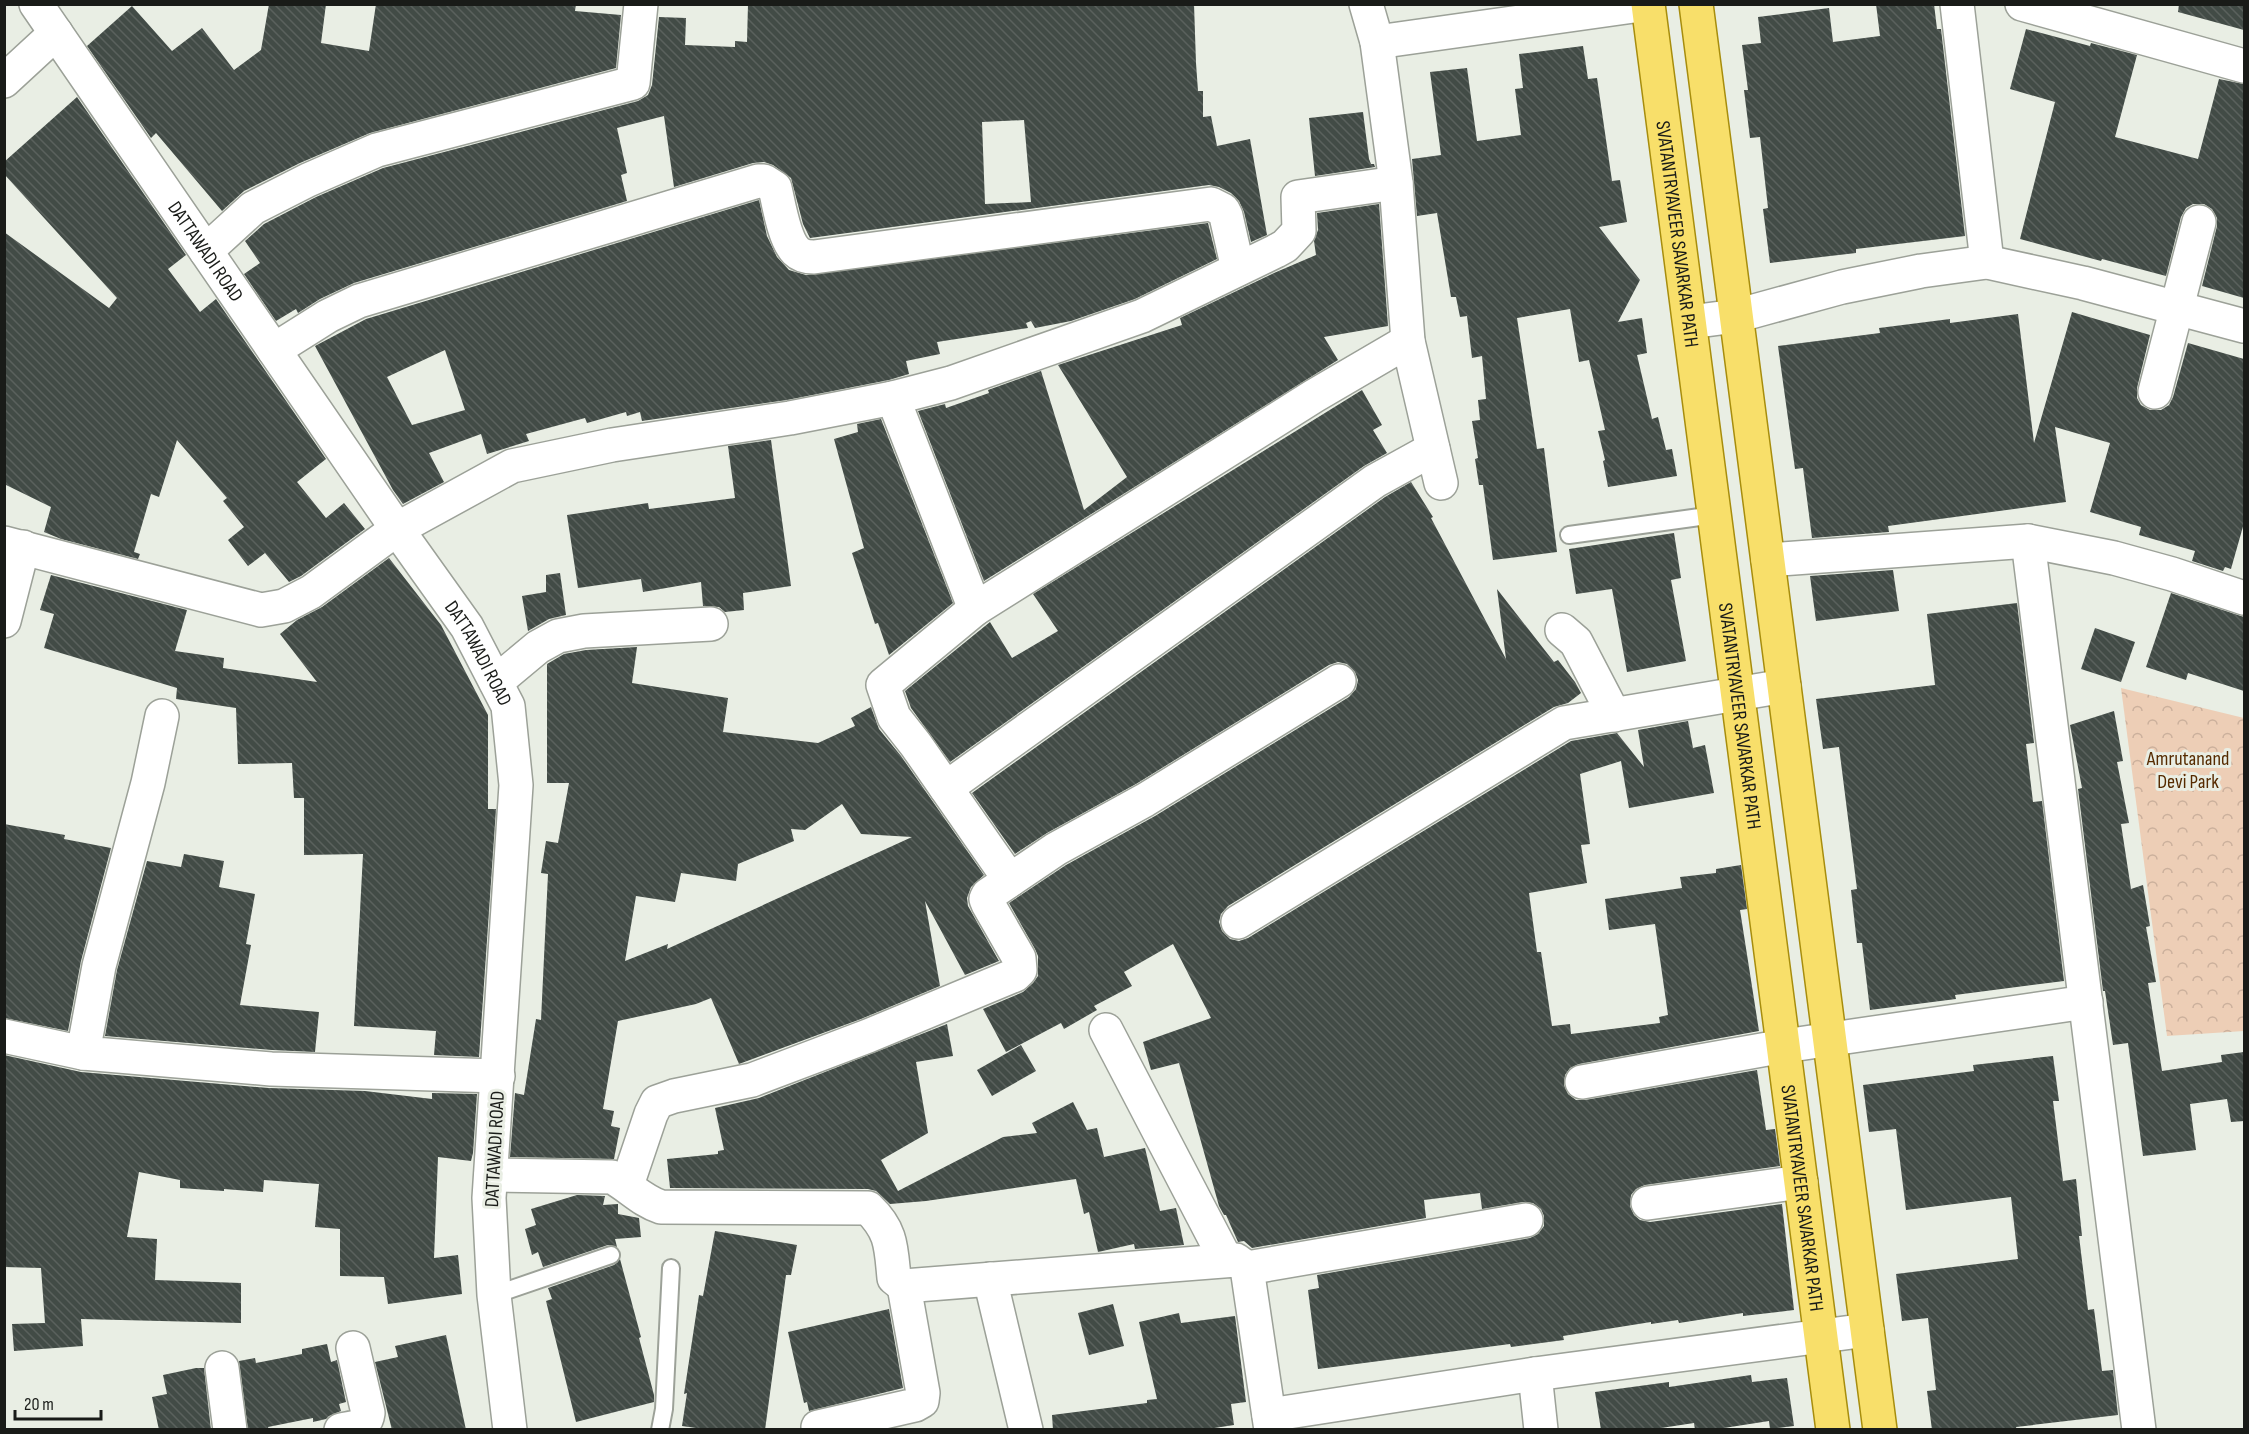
<svg xmlns="http://www.w3.org/2000/svg" width="2249" height="1434" font-family="'Sofia Sans Condensed',sans-serif">
	<style>
		.park { fill: url(#park-crowns) }
		.building { fill: url(#building-back-hatch); fill-rule: evenodd }
		.lines { fill: none; stroke-linecap: round; stroke-linejoin: round }
		.service-casing { stroke: #9ca198; stroke-width: 20 }
		.minor-casing { stroke: #9ca198; stroke-width: 36 }
		.tertiary-casing { stroke: #9ca198; stroke-width: 36 }
		.primary-casing { stroke: #a78d0d; stroke-width: 36 }
		.service { stroke: #fff; stroke-width: 16 }
		.minor { stroke: #fff; stroke-width: 33 }
		.tertiary { stroke: #fff; stroke-width: 33 }
		.primary { stroke: #f8df6a; stroke-width: 33 }
		.labels { text-anchor: middle; stroke-width: 6; stroke-linejoin: round; paint-order: stroke }
		.street-label { font-size: 20px; fill: #191b18; stroke: #e9eee4 }
		.park-label { font-size: 20px; fill: #562b00; stroke: #e9eee4 }
	</style>
	<defs>
		<pattern id="park-crowns" width="20" height="18" patternUnits="userSpaceOnUse" patternTransform="scale(1.5)"><rect width="20" height="18" fill="#edceb6"/><path d="M2 6a3 3 0 1 1 6 0M12 15a3 3 0 1 1 6 0" fill="none" stroke="#cbb09c"/></pattern>
		<pattern id="building-back-hatch" width="6" height="6" patternUnits="userSpaceOnUse" patternTransform="scale(1.5)"><rect width="6" height="6" fill="#424b46"/><path d="M-1 5l2 2M0 0l6 6M5-1l2 2" fill="none" stroke="#5a615d"/></pattern>
	</defs>
	<rect width="100%" height="100%" fill="#e9eee4"/>
	<!-- park -->
	<polygon class="park" points="2121,688 2244,718 2244,1031 2167,1036"/>
	<!-- building -->
	<g class="building">
		<polygon points="269,4 326,4 321,43 369,51 376,4 576,4 575,11 621,15 616,68 370,133 300,163 244,191 222,211 156,133 151,138 87,46 132,6 172,51 202,28 234,70 261,50"/>
		<path d="M 748,4 L 1194,4 L 1196,63 L 1198,91 L 1203,91 L 1203,117 L 1211,116 L 1217,146 L 1250,139 L 1267,235 L 1251,242 L 1244,212 L 1239,201 L 1231,193 L 1219,187 L 1209,185 L 810,238 L 803,224 L 791,178 L 773,165 L 764,162 L 753,163 L 674,187 L 664,116 L 617,128 L 627,173 L 621,175 L 627,201 L 354,283 L 320,299 L 298,313 L 296,309 L 276,321 L 244,274 L 260,263 L 245,241 L 264,224 L 316,197 L 383,168 L 638,101 L 648,95 L 652,85 L 659,17 L 686,18 L 685,45 L 735,47 L 735,41 L 747,42 ZM 1024,120 L 1031,202 L 985,204 L 982,122 Z"/>
		<polygon points="1876,4 1934,4 1937,29 1941,29 1965,236 1856,249 1856,253 1770,263 1763,209 1768,208 1760,137 1750,138 1744,90 1748,90 1742,45 1761,43 1758,17 1829,8 1833,42 1880,36"/>
		<polygon points="2179,4 2244,4 2244,30 2178,12"/>
		<polygon points="2026,29 2090,46 2091,43 2137,55 2115,137 2198,159 2219,79 2244,84 2244,298 2202,286 2217,226 2217,218 2212,209 2204,204 2193,204 2186,208 2181,217 2166,276 2102,259 2101,261 2020,239 2055,102 2010,89"/>
		<polygon points="1583,46 1588,79 1597,78 1612,181 1620,180 1627,222 1599,227 1640,280 1618,322 1642,318 1647,353 1637,355 1652,419 1658,417 1666,450 1672,449 1677,476 1608,487 1603,461 1605,460 1598,431 1605,430 1589,360 1579,362 1570,309 1517,318 1537,449 1544,448 1557,552 1493,560 1483,485 1479,485 1475,459 1478,458 1472,421 1480,420 1478,400 1486,399 1482,356 1472,358 1467,316 1460,317 1456,297 1451,297 1437,213 1417,216 1412,159 1441,155 1430,72 1467,68 1477,141 1521,135 1515,89 1523,88 1519,54"/>
		<polygon points="77,97 186,255 168,269 200,312 216,299 326,459 297,482 326,518 344,503 365,529 301,576 289,582 265,553 248,566 228,540 244,527 223,501 227,498 177,440 159,497 151,494 134,552 140,554 138,559 61,539 44,532 51,507 4,484 4,232 109,308 117,298 4,174 4,162"/>
		<polygon points="1363,112 1369,159 1371,164 1374,164 1375,167 1315,176 1309,118"/>
		<path d="M 759,200 L 767,236 L 777,257 L 789,270 L 806,275 L 1208,223 L 1217,259 L 1135,299 L 1071,321 L 1035,328 L 1031,321 L 1026,323 L 1028,328 L 937,342 L 940,354 L 906,361 L 909,374 L 889,380 L 787,400 L 642,421 L 640,412 L 627,416 L 626,412 L 587,423 L 585,418 L 526,434 L 529,441 L 487,454 L 481,434 L 429,453 L 444,482 L 403,504 L 393,490 L 315,346 L 366,319 ZM 445,350 L 465,410 L 412,425 L 387,377 Z"/>
		<polygon points="1379,204 1388,326 1324,337 1338,360 984,581 918,411 945,404 946,408 989,393 988,390 1041,371 1084,510 1127,477 1058,365 1182,325 1180,318 1274,273 1316,255 1314,241 1318,230 1317,213"/>
		<polygon points="2072,312 2150,335 2137,388 2137,398 2141,405 2150,410 2161,410 2169,405 2173,397 2188,343 2244,359 2244,523 2231,569 2225,567 2223,571 2192,561 2195,551 2139,535 2141,527 2090,512 2110,443 2055,427 2066,502 1888,526 1889,532 1812,538 1803,468 1795,469 1778,346 1880,333 1879,328 1950,319 1950,323 2018,314 2034,443"/>
		<polygon points="1362,390 1382,425 1373,430 1387,453 1364,466 950,762 911,708 905,691 990,622 1012,658 1058,631 1033,594"/>
		<polygon points="881,419 953,603 889,655 878,623 875,624 852,553 864,548 834,439 858,432 857,424"/>
		<polygon points="771,440 791,586 743,593 744,610 725,612 719,607 703,606 701,582 643,592 641,579 578,588 567,515 648,503 649,509 735,498 728,446"/>
		<polygon points="1411,482 1433,517 1431,518 1506,659 1497,589 1554,662 1558,660 1575,682 1581,693 1568,703 1554,707 1228,906 1221,914 1219,922 1222,931 1230,939 1239,941 1248,938 1571,741 1617,733 1644,767 1638,730 1688,721 1693,748 1705,745 1714,793 1629,808 1621,761 1580,774 1590,844 1581,845 1587,883 1529,893 1537,952 1541,952 1552,1026 1570,1024 1571,1034 1660,1023 1659,1017 1668,1015 1655,924 1609,930 1605,899 1682,888 1680,877 1716,873 1716,869 1741,865 1747,909 1740,910 1759,1031 1579,1064 1570,1068 1565,1075 1564,1085 1568,1094 1576,1100 1585,1100 1757,1070 1766,1130 1775,1129 1780,1166 1645,1185 1636,1189 1631,1195 1630,1206 1634,1215 1640,1220 1650,1222 1782,1204 1794,1310 1743,1316 1743,1313 1679,1323 1678,1320 1651,1324 1651,1322 1563,1336 1564,1340 1511,1347 1510,1344 1318,1369 1308,1290 1319,1288 1317,1275 1530,1238 1538,1234 1544,1226 1544,1216 1541,1209 1533,1203 1523,1202 1482,1209 1480,1193 1424,1200 1426,1218 1252,1248 1244,1241 1238,1242 1226,1215 1224,1215 1219,1206 1179,1063 1151,1070 1143,1042 1211,1018 1173,944 1124,972 1132,986 1094,1006 1097,1010 1064,1029 1061,1023 1006,1052 983,1009 1023,992 1033,983 1038,976 1038,956 1035,949 1009,903 1066,865 1155,816 1349,697 1356,689 1358,680 1355,672 1347,664 1338,662 1329,665 1136,784 1047,833 1015,854 972,793 1385,497"/>
		<polygon points="1674,533 1681,578 1671,580 1686,661 1627,672 1612,589 1576,594 1569,549"/>
		<polygon points="389,558 441,625 488,715 488,809 496,809 479,1057 434,1055 436,1031 354,1026 363,854 304,855 304,798 294,798 292,763 238,764 236,708 176,699 177,688 44,648 54,614 40,610 51,575 187,610 175,651 224,658 223,668 317,682 280,634 297,620 322,607"/>
		<polygon points="1893,570 1899,611 1816,621 1810,576"/>
		<polygon points="560,573 566,615 549,619 528,631 522,596 546,592 546,575"/>
		<polygon points="2171,593 2244,617 2244,691 2188,673 2186,680 2146,667"/>
		<polygon points="2017,603 2034,743 2026,744 2033,802 2042,801 2064,981 1955,995 1956,999 1870,1010 1862,943 1857,943 1851,890 1857,889 1839,747 1823,749 1816,699 1935,685 1927,614"/>
		<polygon points="2095,628 2135,642 2121,682 2081,669"/>
		<path d="M 637,647 L 632,683 L 728,698 L 723,732 L 818,743 L 855,726 L 851,718 L 871,707 L 879,729 L 901,756 L 984,875 L 971,887 L 967,898 L 968,906 L 999,961 L 965,975 L 925,901 L 940,986 L 861,1019 L 739,1064 L 711,998 L 696,1004 L 618,1021 L 603,1109 L 614,1111 L 611,1126 L 620,1128 L 614,1159 L 510,1157 L 515,1093 L 524,1095 L 536,1019 L 541,1020 L 548,874 L 541,873 L 546,841 L 558,843 L 569,783 L 547,783 L 547,664 L 564,654 L 586,650 ZM 842,804 L 861,834 L 912,837 L 667,949 L 668,944 L 625,961 L 636,896 L 675,902 L 681,873 L 736,881 L 738,864 L 794,841 L 791,829 L 805,830 Z"/>
		<polygon points="2114,711 2123,761 2117,762 2129,823 2121,824 2131,889 2143,885 2150,926 2146,927 2156,982 2148,983 2162,1071 2222,1062 2221,1055 2244,1052 2244,1121 2231,1122 2227,1099 2190,1104 2196,1150 2143,1156 2128,1043 2113,1045 2105,991 2103,991 2078,789 2082,788 2070,725"/>
		<polygon points="4,824 65,835 64,839 111,848 81,961 68,1031 4,1018"/>
		<polygon points="184,854 224,861 219,887 255,894 246,944 251,945 240,1005 319,1012 315,1052 272,1050 105,1036 117,970 147,861 181,867"/>
		<polygon points="947,1024 953,1056 916,1062 928,1133 881,1160 898,1191 1003,1137 1037,1133 1032,1123 1073,1102 1087,1130 1097,1128 1104,1157 1145,1148 1160,1211 1176,1208 1184,1245 1135,1249 1134,1244 1098,1252 1089,1212 1084,1214 1076,1179 926,1201 890,1204 876,1191 868,1189 670,1188 667,1159 718,1154 718,1151 724,1150 715,1108 759,1098"/>
		<polygon points="1021,1045 1036,1071 992,1096 977,1070"/>
		<polygon points="4,1055 81,1072 269,1088 365,1091 432,1099 432,1093 477,1094 473,1153 471,1161 438,1157 434,1258 458,1255 462,1294 388,1304 384,1277 340,1276 340,1229 315,1227 319,1184 264,1180 263,1192 224,1189 224,1191 180,1188 180,1180 139,1172 127,1237 157,1239 155,1280 241,1283 241,1323 81,1319 83,1346 14,1351 12,1324 45,1323 41,1268 4,1267"/>
		<polygon points="2053,1056 2059,1101 2053,1101 2063,1181 2076,1179 2082,1236 2079,1236 2088,1310 2094,1309 2102,1371 2113,1370 2118,1415 2016,1427 2017,1430 1932,1430 1927,1391 1936,1390 1928,1318 1902,1321 1896,1274 2018,1259 2011,1197 1906,1210 1896,1129 1869,1132 1863,1085 1974,1071 1973,1065"/>
		<polygon points="577,1195 605,1196 603,1205 618,1204 618,1214 639,1218 641,1237 615,1239 617,1247 608,1245 543,1267 538,1252 532,1255 525,1229 536,1225 531,1209"/>
		<polygon points="715,1231 797,1245 791,1275 786,1275 765,1430 710,1430 682,1426 687,1393 684,1394 699,1295 703,1296"/>
		<polygon points="620,1259 641,1337 639,1338 654,1395 654,1402 576,1422 546,1301 552,1299 548,1288 614,1265"/>
		<polygon points="1113,1304 1124,1346 1089,1355 1078,1313"/>
		<polygon points="889,1309 903,1388 809,1411 807,1402 804,1403 788,1332"/>
		<polygon points="1179,1313 1181,1323 1235,1316 1246,1402 1231,1404 1234,1425 1201,1430 1053,1430 1052,1415 1147,1403 1147,1400 1157,1399 1139,1322"/>
		<polygon points="446,1335 466,1430 392,1430 375,1362 398,1357 395,1346"/>
		<polygon points="327,1344 331,1362 337,1360 346,1402 339,1404 341,1411 329,1416 326,1419 313,1422 313,1418 268,1427 269,1430 248,1430 239,1361 255,1358 256,1363 302,1354 302,1349"/>
		<polygon points="196,1368 204,1368 211,1430 159,1430 152,1397 167,1394 163,1375"/>
		<polygon points="1751,1375 1752,1382 1787,1378 1794,1426 1770,1429 1769,1421 1711,1430 1695,1430 1694,1423 1648,1430 1601,1430 1595,1392 1669,1382 1669,1387"/>
	</g>
	<g class="lines">
		<defs>
			<g id="service">
				<polyline points="1569,535 1714,515"/>
				<polyline points="494,1295 611,1255"/>
				<polyline points="660,1430 664,1409 671,1268"/>
			</g>
			<g id="minor">
				<polyline points="1366,4 1377,42 1396,183 1408,341 1441,483"/>
				<polyline points="1957,4 1987,262"/>
				<polyline points="2022,4 2244,66"/>
				<polyline points="1377,42 1648,4"/>
				<polyline points="4,81 56,33"/>
				<polyline points="206,251 253,208 308,180 377,150 633,83 641,4"/>
				<polyline points="1690,322 1736,316 1842,287 1921,271 1987,262 2083,283 2244,326"/>
				<path d="M 274,350 L 328,316 L 359,301 L 758,181 L 764,181 L 775,188 C 779,205 784,239 796,251 C 801,256 807,257 814,257 L 1211,204 L 1223,210 L 1226,216 L 1238,269"/>
				<polyline points="2155,392 2199,222"/>
				<polyline points="893,398 975,609"/>
				<polyline points="2028,541 2139,1430"/>
				<polyline points="4,543 261,610 284,606 311,592 397,529 512,466 612,445 790,418 893,398 951,383 1142,316 1276,251 1285,246 1299,231 1298,197 1396,183"/>
				<polyline points="1768,560 2028,541 2114,558 2172,574 2244,598"/>
				<polyline points="4,621 23,547"/>
				<polyline points="1562,630 1576,642 1614,715"/>
				<polyline points="496,682 538,647 558,636 584,631 711,624"/>
				<polyline points="162,716 148,783 99,966 83,1053 271,1069 498,1076"/>
				<polyline points="946,788 1375,481 1433,449"/>
				<polyline points="1010,880 916,745 894,717 883,685 975,609 1314,396 1408,341"/>
				<polyline points="1238,922 1564,723 1784,686"/>
				<polyline points="1106,1030 1226,1260"/>
				<polyline points="4,1036 83,1053"/>
				<polyline points="1582,1082 1784,1046 2086,1002"/>
				<path d="M 491,1175 L 612,1177 C 629,1186 642,1201 661,1207 L 868,1208 C 892,1231 891,1247 894,1278 L 904,1286 L 1236,1260 L 1247,1268 L 1271,1430"/>
				<polyline points="627,1185 651,1114 657,1102 674,1096 752,1080 868,1036 1015,975 1020,970 1019,958 988,904 986,899 988,895 1056,849 1145,800 1339,681"/>
				<polyline points="1648,1203 1801,1182"/>
				<polyline points="1247,1268 1526,1220"/>
				<polyline points="990,1279 1026,1430"/>
				<polyline points="222,1368 230,1430"/>
				<polyline points="1535,1374 1541,1430"/>
				<polyline points="1269,1415 1535,1374 1867,1330"/>
				<polyline points="818,1427 915,1405 922,1401 923,1393 904,1286"/>
				<path d="M 341,1430 C 354,1427 366,1428 368,1413 L 353,1348"/>
			</g>
			<g id="tertiary">
				<path id="s1" d="M 36,4 L 397,529 L 467,627 L 508,706 L 516,785 L 489,1198 L 494,1295 L 510,1430"/>
			</g>
			<g id="primary">
				<path id="s2" d="M 1648,4 L 1833,1430"/>
				<polyline points="1696,4 1880,1430"/>
			</g>
		</defs>
		<!-- service casing -->
		<use href="#service" class="service-casing"/>
		<!-- minor casing -->
		<use href="#minor" class="minor-casing"/>
		<!-- tertiary casing -->
		<use href="#tertiary" class="tertiary-casing"/>
		<!-- primary casing -->
		<use href="#primary" class="primary-casing"/>
		<!-- service -->
		<use href="#service" class="service"/>
		<!-- minor -->
		<use href="#minor" class="minor"/>
		<!-- tertiary -->
		<use href="#tertiary" class="tertiary"/>
		<!-- primary -->
		<use href="#primary" class="primary"/>
	</g>
	<g class="labels">
		<!-- street labels -->
		<g class="street-label">
			<text dy="7" stroke="none"><textPath href="#s2" startOffset="232">SVATANTRYAVEER SAVARKAR PATH</textPath></text>
			<text dy="7" stroke="none"><textPath href="#s1" startOffset="300">DATTAWADI ROAD</textPath></text>
			<text dy="7" stroke="none"><textPath href="#s1" startOffset="786">DATTAWADI ROAD</textPath></text>
			<text dy="7" stroke="none"><textPath href="#s2" startOffset="718">SVATANTRYAVEER SAVARKAR PATH</textPath></text>
			<text transform="translate(494 1149) rotate(-87)" y="7">DATTAWADI ROAD</text>
			<text dy="7" stroke="none"><textPath href="#s2" startOffset="1204">SVATANTRYAVEER SAVARKAR PATH</textPath></text>
		</g>
		<!-- park labels -->
		<g class="park-label">
			<text x="2188" y="765">Amrutanand<tspan x="2188" dy="23">Devi Park</tspan></text>
		</g>
	</g>
	<!-- border -->
	<rect width="2249" height="1434" fill="none" stroke="#191b18" stroke-width="12"/>
	<!-- scale -->
	<path d="M15 1410v9h86v-9" fill="none" stroke="#191b18" stroke-width="3"/>
	<text x="24" y="1410" font-size="18" fill="#191b18" stroke="#e9eee4" stroke-width="4.5" paint-order="stroke">20 m</text>
</svg>
